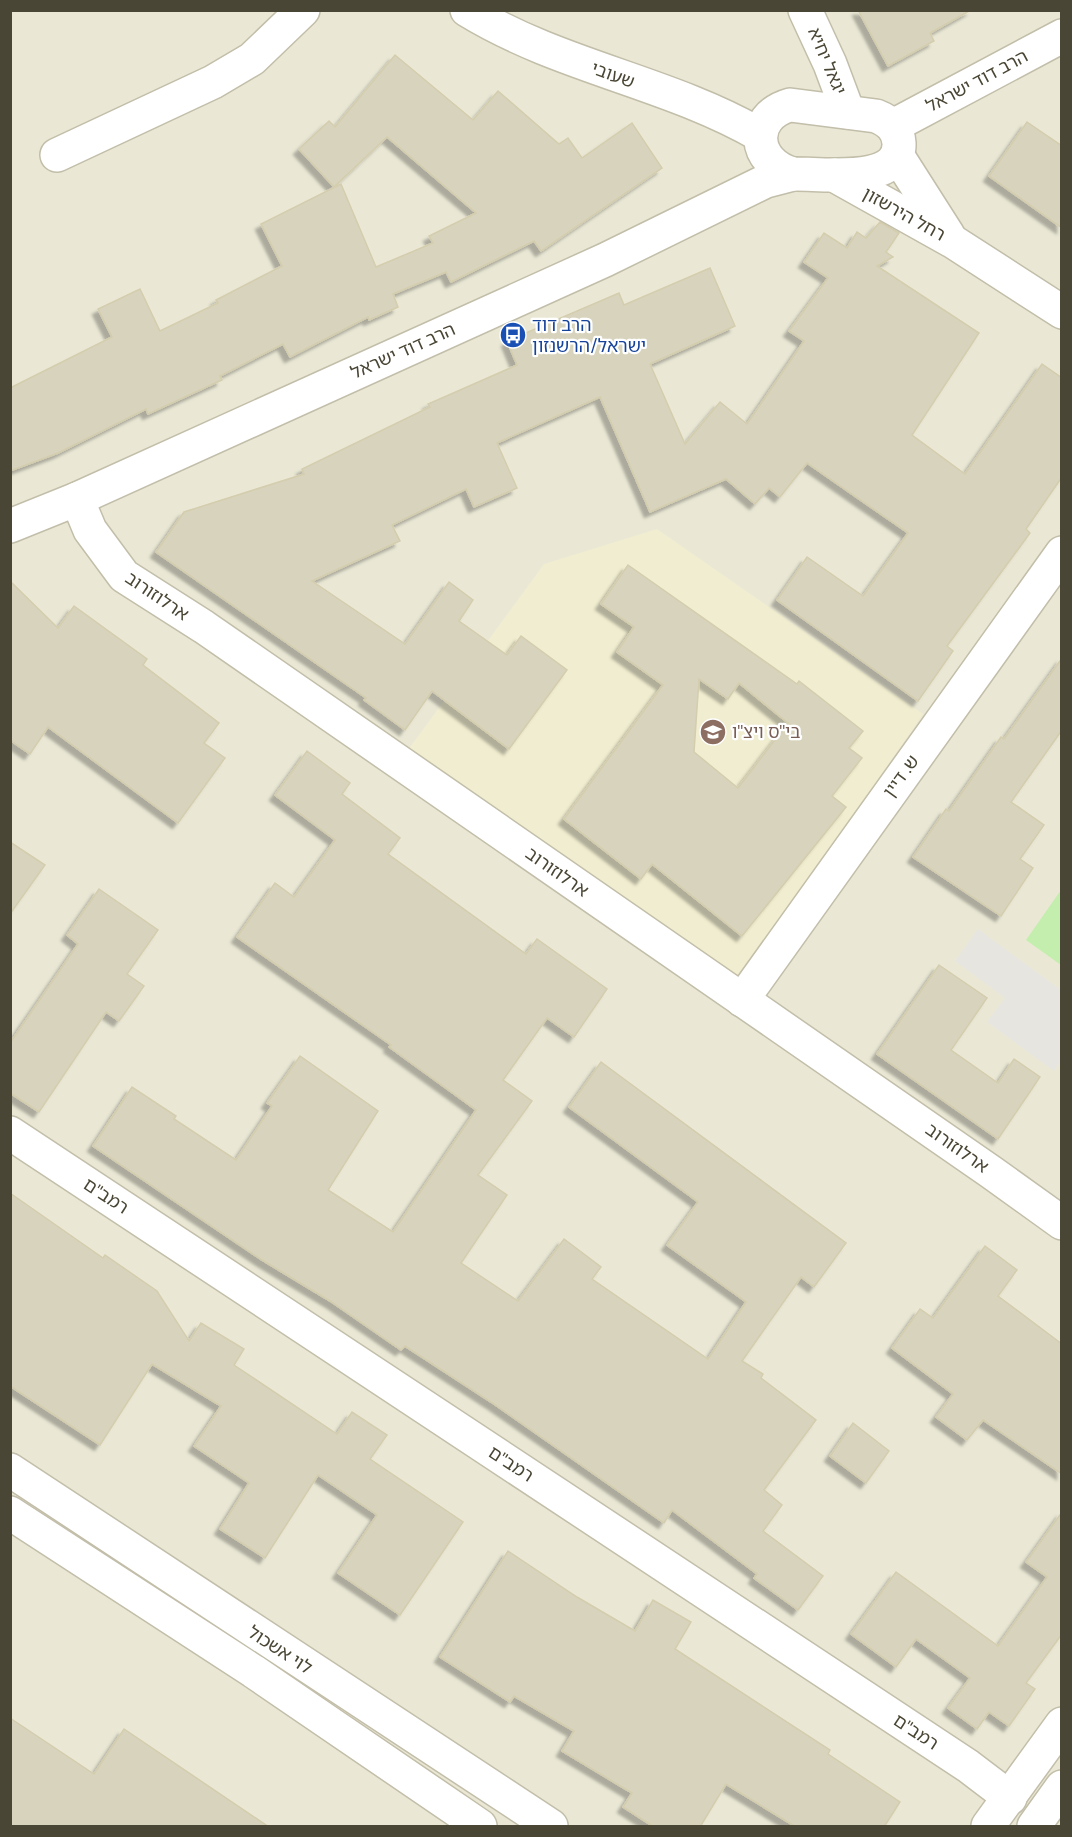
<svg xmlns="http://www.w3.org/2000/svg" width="1072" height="1837" font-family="Karla,'Noto Sans Hebrew',sans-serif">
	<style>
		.residential { fill: #eae8d5 }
		.education { fill: #f0edd0 }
		.green { fill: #c4eead }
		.parking { fill: #e6e5e0 }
		.building { fill: #d8d3bc; stroke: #d4cdae; stroke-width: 1.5; fill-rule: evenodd; filter: url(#shadow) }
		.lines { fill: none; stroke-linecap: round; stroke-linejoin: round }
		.minor-casing { stroke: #c2bea9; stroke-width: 36 }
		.minor { stroke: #fff; stroke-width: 33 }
		.labels { text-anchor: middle; stroke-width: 4.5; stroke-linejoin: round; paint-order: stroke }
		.street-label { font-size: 18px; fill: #4a4635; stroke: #fff }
		.transit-label { font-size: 18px; fill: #164399; stroke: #fff; text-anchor: start }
		.education-label { font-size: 18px; fill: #785e54; stroke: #fff; text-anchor: start }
	</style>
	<defs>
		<filter id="shadow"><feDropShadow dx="-5.5" dy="5.5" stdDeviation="1.5" flood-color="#0004"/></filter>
	</defs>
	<rect width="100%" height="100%" fill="#f6f4e8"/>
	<!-- residential -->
	<rect class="residential" x="11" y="11" width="1050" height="1815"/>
	<!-- education -->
	<polygon class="education" points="657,529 923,714 741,980 408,750 544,564"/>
	<!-- green -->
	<polygon class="green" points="1061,890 1061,965 1026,940"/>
	<!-- parking -->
	<polygon class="parking" points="978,929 1061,990 1061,1060 1054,1071 987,1022 1005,998 955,961"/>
	<!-- building -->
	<g class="building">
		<polygon points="858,10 971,10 930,33 934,41 888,66"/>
		<polygon points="395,55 473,120 498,91 559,144 568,138 582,158 632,123 662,168 541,251 534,241 451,282 446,272 393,294 398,307 369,320 368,317 290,357 283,344 220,376 222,380 148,414 146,409 58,453 10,471 10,388 112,337 98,309 140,289 160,331 218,303 216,300 282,266 261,224 341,184 376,267 433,243 429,236 476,213 387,137 334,187 299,149 329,121 335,127"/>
		<polygon points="1027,122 1062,146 1062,228 989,176"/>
		<polygon points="880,222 899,233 886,252 893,257 877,266 979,333 912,435 965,474 1042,364 1062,378 1062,477 1026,529 1030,533 947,646 953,651 918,701 777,600 807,557 863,596 908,533 807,463 780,497 769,488 755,504 726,479 650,512 600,397 497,443 517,488 474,507 466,489 392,525 400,541 312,581 405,644 449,582 473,600 459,621 507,655 521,636 567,670 509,749 432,691 405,730 364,700 366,698 156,552 184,512 304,474 302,469 430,407 428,404 517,365 507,341 619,293 624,305 710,268 735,326 650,364 685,444 720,402 747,424 804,341 789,331 828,278 804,262 824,233 847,248 857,232 866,238"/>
		<path d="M 628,565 L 797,684 L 799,681 L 863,731 L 849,748 L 862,758 L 832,796 L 846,807 L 742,936 L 652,864 L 641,879 L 564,819 L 663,685 L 617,652 L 634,627 L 601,604 ZM 699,679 L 728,699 L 739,683 L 788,723 L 738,788 L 694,752 Z"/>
		<polygon points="10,581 58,628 74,606 147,659 143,665 219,723 204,743 225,758 178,823 48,727 30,754 10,740"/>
		<polygon points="1062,658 1062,730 1011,802 1044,825 1020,859 1033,868 1001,916 913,857 946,809 949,811 1001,737 1004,739"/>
		<polygon points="307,751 350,783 342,794 400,838 388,854 526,954 537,939 607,989 574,1037 547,1018 503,1080 532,1101 478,1175 507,1195 461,1263 518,1301 564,1239 601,1267 592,1279 708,1359 746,1302 667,1245 698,1202 569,1107 601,1062 846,1243 814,1287 801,1277 742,1361 763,1374 761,1378 816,1420 764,1490 782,1505 763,1531 823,1576 798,1610 754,1578 757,1574 672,1510 664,1523 491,1402 405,1346 401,1350 330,1301 262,1260 93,1146 132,1087 176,1116 174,1119 236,1160 272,1106 267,1103 300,1056 378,1111 328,1190 393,1232 476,1110 389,1047 391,1045 237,937 275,883 294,897 335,840 275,795"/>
		<polygon points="10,842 45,865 10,914"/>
		<polygon points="99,889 158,930 127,974 144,986 119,1021 106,1012 39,1112 10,1093 10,1043 78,944 67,935"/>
		<polygon points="939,965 987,998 951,1050 998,1083 1014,1059 1040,1077 998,1139 877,1054"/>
		<polygon points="10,1193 103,1258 105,1255 157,1291 189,1341 201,1323 244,1349 234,1365 337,1434 352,1412 387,1435 370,1459 463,1522 400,1615 338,1573 377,1515 318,1475 265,1558 220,1529 249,1483 194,1446 221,1406 152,1364 100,1445 10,1386"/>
		<polygon points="985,1246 1017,1270 998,1296 1062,1344 1062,1474 983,1420 967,1440 936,1417 953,1394 892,1348 920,1309 933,1318"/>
		<polygon points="853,1423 889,1451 866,1483 830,1456"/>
		<polygon points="1062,1512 1062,1634 1026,1683 1035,1689 1009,1726 989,1712 977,1729 948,1708 970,1678 916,1639 896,1667 851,1634 896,1572 998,1646 1047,1577 1026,1562"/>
		<polygon points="508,1551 577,1597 635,1631 653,1600 691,1622 675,1649 830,1750 828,1754 900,1802 884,1827 796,1827 726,1784 700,1827 654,1827 623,1807 632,1793 562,1751 574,1731 514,1696 510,1702 440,1657"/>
		<polygon points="10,1718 94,1774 124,1729 269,1827 10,1827"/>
	</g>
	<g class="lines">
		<defs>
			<g id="minor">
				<path d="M 467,10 C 560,67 669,82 760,135"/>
				<polyline points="805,10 830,64 848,112"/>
				<path d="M 790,105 L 876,116 C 889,121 898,129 899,143 C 901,186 821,173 793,174 C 753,163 748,117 790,105 Z"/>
				<polyline points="893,126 1062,36"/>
				<polyline points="57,155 213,82 252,59 303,10"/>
				<polyline points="897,155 948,235"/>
				<polyline points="834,175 952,241 1062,312"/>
				<polyline points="77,499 90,530 124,576 204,627 991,1172 1062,1223"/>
				<polyline points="10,526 77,499 605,260 766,181 793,174"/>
				<polyline points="742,1000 1062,553"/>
				<polyline points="10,1133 968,1766 1010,1798"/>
				<polyline points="10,1470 551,1826"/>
				<polyline points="10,1513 253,1671 480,1826"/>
				<polyline points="988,1826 1062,1724"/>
				<polyline points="1034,1826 1062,1787"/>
			</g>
		</defs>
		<!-- minor casing -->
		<use href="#minor" class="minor-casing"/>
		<!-- minor -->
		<use href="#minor" class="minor"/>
	</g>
	<!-- icons -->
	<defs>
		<symbol id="bus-disc" viewBox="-11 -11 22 22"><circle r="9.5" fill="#1a4fb4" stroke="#fff"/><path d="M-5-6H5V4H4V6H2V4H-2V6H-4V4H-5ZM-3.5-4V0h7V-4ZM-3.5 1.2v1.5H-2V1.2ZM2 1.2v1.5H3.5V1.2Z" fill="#fff"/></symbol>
		<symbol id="school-disc" viewBox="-11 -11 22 22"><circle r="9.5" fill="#8d6e63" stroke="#fff"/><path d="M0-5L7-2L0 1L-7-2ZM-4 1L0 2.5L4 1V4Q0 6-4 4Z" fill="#fff"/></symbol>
	</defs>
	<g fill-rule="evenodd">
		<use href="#bus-disc" x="498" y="320" width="30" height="30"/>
		<use href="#school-disc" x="698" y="717" width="30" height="30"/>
	</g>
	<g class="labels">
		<!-- street labels -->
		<g class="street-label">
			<text transform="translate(827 61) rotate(67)" y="6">יגאל יחיא</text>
			<text transform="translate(613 75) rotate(20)" y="6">שעובי</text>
			<text transform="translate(977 81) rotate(-28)" y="6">הרב דוד ישראל</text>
			<text transform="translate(904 214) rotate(29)" y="6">רחל הירשזון</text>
			<text transform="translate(403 351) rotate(-24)" y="6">הרב דוד ישראל</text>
			<text transform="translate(157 596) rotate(34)" y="6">ארלוזורוב</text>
			<text transform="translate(901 776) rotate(-54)" y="6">ש. דיין</text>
			<text transform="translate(557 872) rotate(35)" y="6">ארלוזורוב</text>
			<text transform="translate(957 1148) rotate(35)" y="6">ארלוזורוב</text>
			<text transform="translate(106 1196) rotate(33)" y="6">רמב"ם</text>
			<text transform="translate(511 1464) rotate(33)" y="6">רמב"ם</text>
			<text transform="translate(280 1650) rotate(33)" y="6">לוי אשכול</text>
			<text transform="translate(916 1732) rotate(33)" y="6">רמב"ם</text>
		</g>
		<!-- transit labels -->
		<g class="transit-label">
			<text x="532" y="331">הרב דוד<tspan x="532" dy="21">ישראל/הרשנזון</tspan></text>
		</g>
		<!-- education labels -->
		<g class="education-label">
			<text x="732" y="738">בי"ס ויצ"ו</text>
		</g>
	</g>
	<!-- border -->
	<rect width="1072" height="1837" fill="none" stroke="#4a4635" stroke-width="24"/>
</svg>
